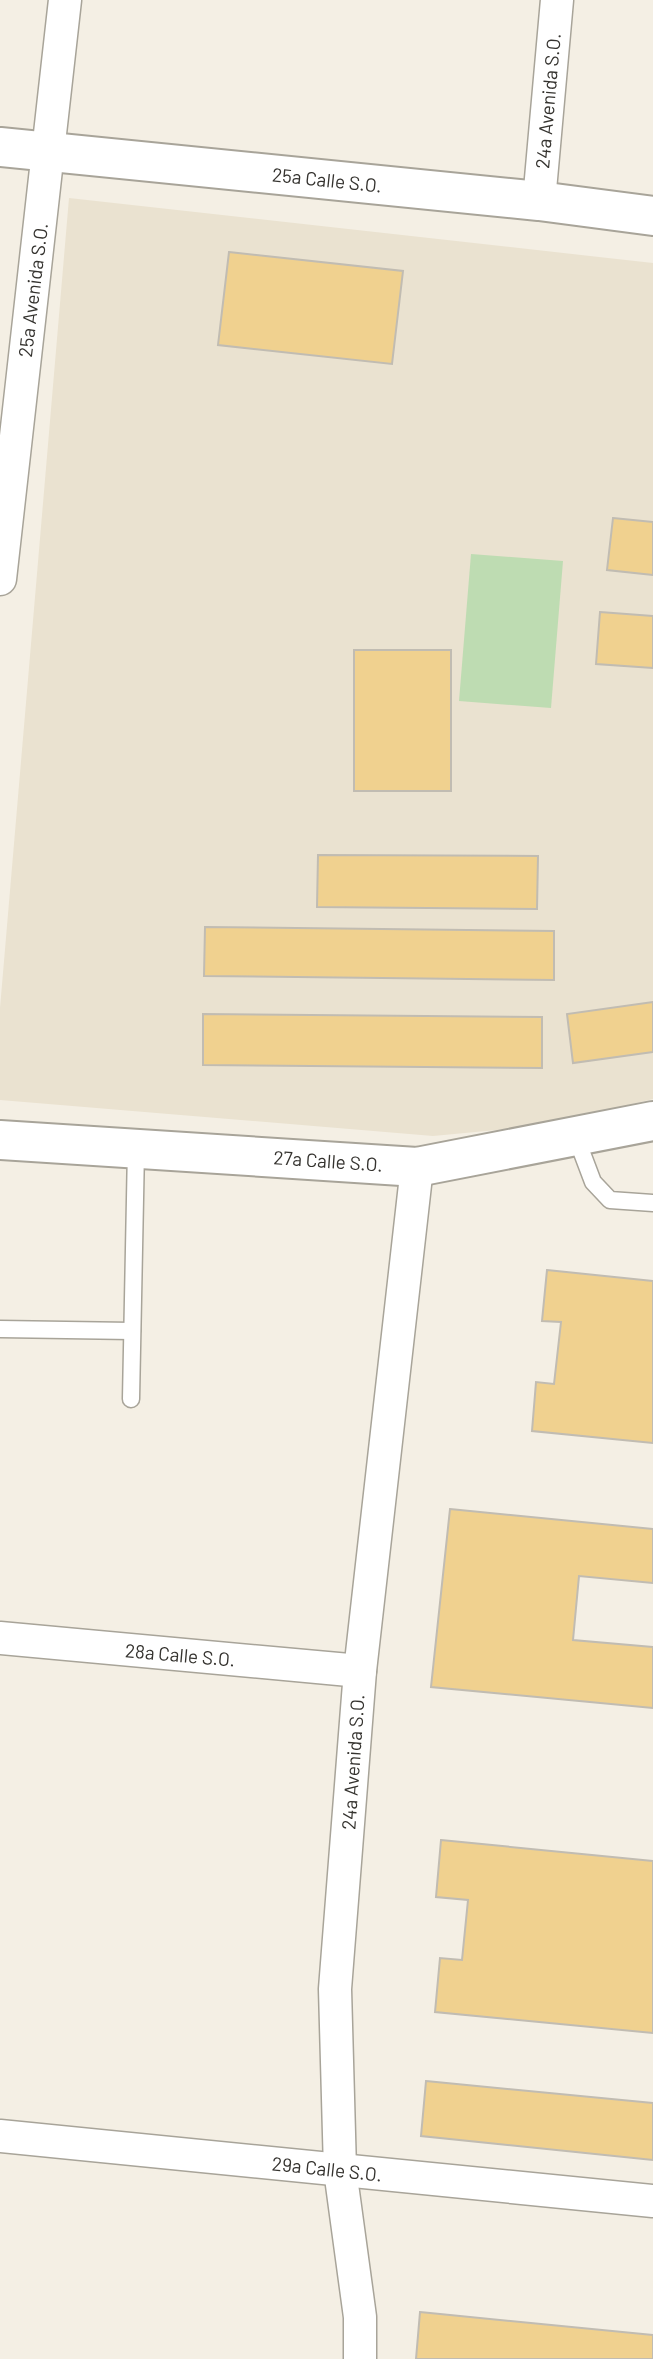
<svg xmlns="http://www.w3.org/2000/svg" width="653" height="2359" font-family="Barlow,sans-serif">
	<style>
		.built { fill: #eae2d0 }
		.green { fill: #bedcb2 }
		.building { fill: #f0d18f; stroke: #c1bcb2; stroke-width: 2 }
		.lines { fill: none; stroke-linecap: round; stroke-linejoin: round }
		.lane-casing { stroke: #a8a499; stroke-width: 19 }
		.street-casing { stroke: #a8a499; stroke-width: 35 }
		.secondary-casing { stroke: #a8a499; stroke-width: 42 }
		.lane { stroke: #fff; stroke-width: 16 }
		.street { stroke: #fff; stroke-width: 32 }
		.secondary { stroke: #fff; stroke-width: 38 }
		.labels { text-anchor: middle; stroke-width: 5; stroke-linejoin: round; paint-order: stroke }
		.street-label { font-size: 19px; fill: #35332f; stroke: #fff }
	</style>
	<rect width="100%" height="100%" fill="#f4efe4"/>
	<!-- built -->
	<polygon class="built" points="69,198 653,263 653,1099 540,1126 433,1136 0,1100 0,1008"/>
	<!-- green -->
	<polygon class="green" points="471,554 563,561 551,708 459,701"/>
	<!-- building -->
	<g class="building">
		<polygon points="229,252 403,271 392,364 218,345"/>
		<polygon points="613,518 653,522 653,575 607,570"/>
		<polygon points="600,612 653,616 653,668 596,664"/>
		<rect x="354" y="650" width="97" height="141"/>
		<polygon points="318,855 538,856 537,909 317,907"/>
		<polygon points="205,927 554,931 554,980 204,976"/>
		<polygon points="653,1002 653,1052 573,1063 567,1014"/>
		<polygon points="203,1014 542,1017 542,1068 203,1065"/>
		<polygon points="547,1270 653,1281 653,1443 532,1431 536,1382 554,1384 561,1322 542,1321"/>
		<polygon points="450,1509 653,1529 653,1583 579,1576 573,1640 653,1647 653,1708 431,1687"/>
		<polygon points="441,1840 653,1861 653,2033 435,2012 440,1958 462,1960 468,1900 436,1897"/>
		<polygon points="426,2081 653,2103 653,2160 421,2136"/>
		<polygon points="420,2312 653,2335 653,2359 416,2359"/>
	</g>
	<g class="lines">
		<defs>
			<g id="lane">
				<polyline points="576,1137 593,1182 610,1200 653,1203"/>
				<polyline points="0,1329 132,1331"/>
				<polyline points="131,1399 136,1149"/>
			</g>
			<g id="street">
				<polyline points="539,201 557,0"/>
				<polyline points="0,579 65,0"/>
				<polyline points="0,1638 360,1671"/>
				<polyline points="0,2136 653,2201"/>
				<polyline points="360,2359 360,2317 340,2170 335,1989 360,1671 417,1167"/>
			</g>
			<g id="secondary">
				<polyline points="0,147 539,201 653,216"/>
				<polyline points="0,1140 417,1167 653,1121"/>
			</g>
		</defs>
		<!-- lane casing -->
		<use href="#lane" class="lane-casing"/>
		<!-- street casing -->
		<use href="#street" class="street-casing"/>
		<!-- secondary casing -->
		<use href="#secondary" class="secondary-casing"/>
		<!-- lane -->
		<use href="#lane" class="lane"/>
		<!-- street -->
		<use href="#street" class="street"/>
		<!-- secondary -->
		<use href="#secondary" class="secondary"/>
	</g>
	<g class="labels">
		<!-- street labels -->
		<g class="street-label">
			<text transform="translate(548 101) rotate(-85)" y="7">24a Avenida S.O.</text>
			<text transform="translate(327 180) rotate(6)" y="7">25a Calle S.O.</text>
			<text transform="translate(33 290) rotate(-83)" y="7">25a Avenida S.O.</text>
			<text transform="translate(328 1161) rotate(4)" y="7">27a Calle S.O.</text>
			<text transform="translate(180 1655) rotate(5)" y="7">28a Calle S.O.</text>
			<text transform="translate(353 1762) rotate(-86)" y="7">24a Avenida S.O.</text>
			<text transform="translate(327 2169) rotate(6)" y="7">29a Calle S.O.</text>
		</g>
	</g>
</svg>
